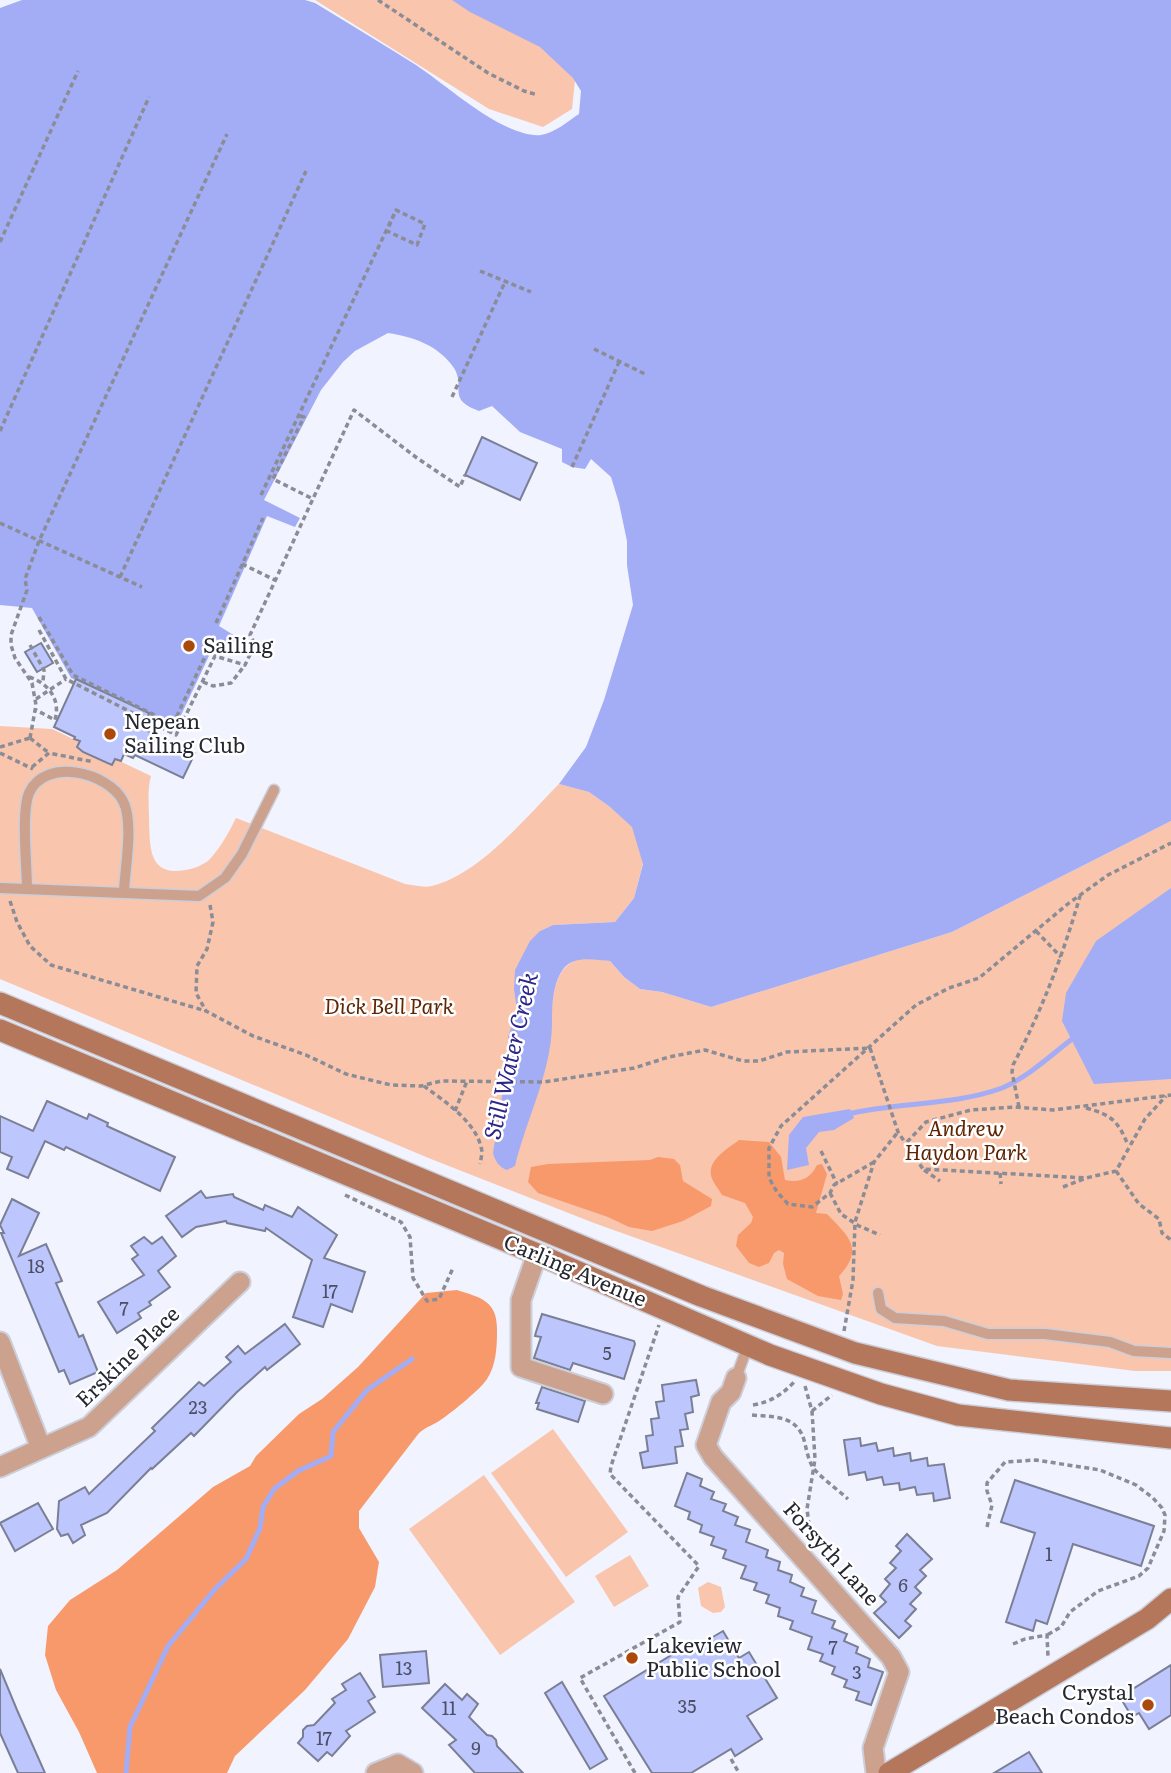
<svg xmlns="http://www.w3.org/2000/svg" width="1171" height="1773" font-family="Literata,serif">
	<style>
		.green { fill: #fac5ad }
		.forest { fill: #f8996c }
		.water { fill: #a2adf5 }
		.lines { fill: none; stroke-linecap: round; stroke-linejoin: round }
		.stream { stroke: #a2adf5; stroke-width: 5 }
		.building { fill: #bdc6fd; stroke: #7a7f95; stroke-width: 2 }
		.lane-casing { stroke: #ccced9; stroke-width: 13 }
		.street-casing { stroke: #ccced9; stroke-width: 23 }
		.secondary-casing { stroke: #ccced9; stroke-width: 24 }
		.path { stroke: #8a8c96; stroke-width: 3.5; stroke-dasharray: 5 3.5; stroke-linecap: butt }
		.lane { stroke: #cca18d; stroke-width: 10 }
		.street { stroke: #cca18d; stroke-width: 19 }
		.secondary { stroke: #b5775b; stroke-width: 21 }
		.poi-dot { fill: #ab490d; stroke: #fff; stroke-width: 2.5 }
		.labels { text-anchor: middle; stroke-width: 5; stroke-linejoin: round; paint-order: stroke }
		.number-label { font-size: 18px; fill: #4c5064 }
		.poi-label { font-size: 21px; fill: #262831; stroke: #fff; text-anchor: start }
		.park-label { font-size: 21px; font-style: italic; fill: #5f2401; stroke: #fff }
		.street-label { font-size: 21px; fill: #262831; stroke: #fff }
		.water-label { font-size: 23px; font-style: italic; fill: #2c268b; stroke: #fff }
	</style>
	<rect width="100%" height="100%" fill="#f1f3fe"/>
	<!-- green -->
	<g class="green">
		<polygon points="315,0 477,0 576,70 572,109 543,127 489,109"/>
		<path d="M 0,726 L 52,729 L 151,776 C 147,790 149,805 149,819 C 150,846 148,877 185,870 C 193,869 204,865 210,859 C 221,847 229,832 236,818 L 405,884 C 413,885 424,888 432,886 C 480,874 525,818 559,784 L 589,792 L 610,807 L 633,827 L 643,863 L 634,898 L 615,922 L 553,925 L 540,931 L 552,1028 C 551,1005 552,963 582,959 C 591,958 601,960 610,961 L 624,977 L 640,989 L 662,992 L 711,1007 L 952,932 L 1171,821 L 1171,1371 L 1135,1371 L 937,1346 L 594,1223 L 431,1159 L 0,979 Z"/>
		<polygon points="553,1429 628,1532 566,1577 491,1473"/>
		<polygon points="484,1475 575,1602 500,1655 409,1529"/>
		<polygon points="630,1555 649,1586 614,1607 595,1576"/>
		<polygon points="708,1582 721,1587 725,1607 721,1612 713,1613 701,1606 698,1588"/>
	</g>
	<!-- forest -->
	<g class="forest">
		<path d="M 739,1140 L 769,1142 L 781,1157 L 785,1180 C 800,1183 810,1179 817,1165 L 822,1164 L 827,1174 L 816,1213 L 827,1214 C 848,1236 865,1248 839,1276 L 843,1294 L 841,1300 L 818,1296 L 787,1279 L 783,1264 L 784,1253 L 779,1250 L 774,1253 L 769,1263 L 759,1267 L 749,1263 L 736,1246 L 738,1235 L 751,1223 L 753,1217 L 745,1203 L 722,1195 C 719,1189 712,1182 711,1175 C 708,1159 729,1148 739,1140 Z"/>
		<polygon points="658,1157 674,1159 680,1165 683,1181 712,1199 711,1206 683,1221 652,1231 629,1227 608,1217 538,1193 528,1182 531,1167 548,1164 650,1160"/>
		<path d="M 457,1290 C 482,1298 498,1301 497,1332 C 497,1347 496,1366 487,1379 C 482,1388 451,1413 442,1419 C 434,1425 427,1426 419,1433 L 359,1511 L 359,1528 L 379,1562 L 375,1587 L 348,1639 L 305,1690 L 235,1756 L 227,1773 L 97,1773 L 79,1732 L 56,1690 L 45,1655 L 48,1626 L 70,1600 L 117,1570 L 213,1487 L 250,1466 L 256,1456 L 299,1414 L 322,1399 L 358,1367 L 426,1293 Z"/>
	</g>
	<!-- water -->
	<g class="water">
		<path d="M 22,0 L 305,0 L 315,3 C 349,24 383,44 416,65 C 445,84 505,139 541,135 C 555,133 568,121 579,114 L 581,91 L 573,78 L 540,47 L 470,12 L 452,0 L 1171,0 L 1171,821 L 952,932 L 711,1007 L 662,992 L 640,989 L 624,977 L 610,961 C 595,960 575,955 564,968 C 552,983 552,1007 552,1025 C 551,1073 526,1120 515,1166 L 507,1170 C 499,1167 495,1161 493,1153 L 508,1058 L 508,1037 L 517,1010 L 514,989 L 515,970 L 530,941 L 540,931 L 553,925 L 615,922 L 634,898 L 643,864 L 632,827 L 610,807 L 589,792 L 559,784 L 586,747 L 604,700 L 633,605 L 627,565 L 627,541 L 619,503 L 611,477 L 591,459 L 585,469 L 572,467 L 562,462 L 562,449 L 520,432 L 492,406 L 479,411 C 446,399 466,388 454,368 C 438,345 414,337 388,333 L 355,351 L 343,362 L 321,390 L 264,500 L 300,518 L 295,527 L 267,516 L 219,626 L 248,644 L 246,651 L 216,641 L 175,728 L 71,678 L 32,608 L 0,605 L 0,8 Z"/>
		<polygon points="1171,888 1171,1079 1094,1084 1062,1021 1066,993 1096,941"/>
		<polygon points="850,1109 854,1118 834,1130 819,1132 806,1148 809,1165 787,1170 789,1135 803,1117"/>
	</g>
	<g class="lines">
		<!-- stream -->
		<g class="stream">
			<path d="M 848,1114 C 898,1102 953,1106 1002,1088 C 1028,1077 1050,1056 1072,1039"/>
			<polyline points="126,1773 130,1727 168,1646 215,1589 246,1559 260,1528 263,1507 274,1489 298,1471 331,1456 333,1432 367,1390 412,1359"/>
		</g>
	</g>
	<!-- building -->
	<g class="building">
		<polygon points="482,437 537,463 520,500 465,475"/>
		<polygon points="41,643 53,663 37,672 25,652"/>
		<polygon points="76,679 149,713 143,729 195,753 183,778 135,755 133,758 124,754 121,761 115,759 112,765 83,752 77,747 80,741 74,739 75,737 54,727"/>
		<polygon points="47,1101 87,1119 89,1114 108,1123 107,1126 109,1127 175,1157 160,1191 66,1147 64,1150 45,1141 28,1178 7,1169 12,1157 0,1152 0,1116 33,1131"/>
		<polygon points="201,1191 206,1198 233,1194 234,1197 263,1210 265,1205 292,1217 298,1207 337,1235 324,1258 365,1272 352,1312 331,1304 323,1327 293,1317 312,1260 266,1228 265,1231 227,1223 226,1221 196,1227 182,1237 166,1216"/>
		<polygon points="12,1199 39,1213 19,1256 46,1244 62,1281 56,1283 79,1337 83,1335 98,1372 70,1384 64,1370 59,1372 1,1233 4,1233 0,1225"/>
		<polygon points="144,1237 152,1244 162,1237 176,1256 158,1271 170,1287 149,1302 151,1305 138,1313 141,1318 117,1333 98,1302 144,1275 132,1259 138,1255 131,1246"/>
		<polygon points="542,1314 634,1341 635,1344 624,1379 573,1363 570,1370 534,1358 541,1337 535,1336 536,1332"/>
		<polygon points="285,1324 300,1344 267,1370 265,1367 237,1392 194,1436 191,1433 152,1469 151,1468 107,1513 81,1525 85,1535 73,1543 68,1534 61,1536 57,1529 59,1501 85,1487 89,1494 155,1431 152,1428 199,1382 204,1386 231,1362 226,1357 238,1346 245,1354"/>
		<polygon points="696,1380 699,1395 691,1397 693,1412 685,1414 688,1429 680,1430 683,1446 675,1447 677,1463 643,1468 640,1453 648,1451 646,1436 653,1435 651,1419 659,1418 656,1402 664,1401 662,1385"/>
		<polygon points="542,1387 585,1401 578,1422 537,1409 539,1403 536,1403"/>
		<polygon points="860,1438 861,1446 876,1443 878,1451 893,1448 894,1456 910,1453 911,1461 927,1458 928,1466 944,1464 950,1498 934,1501 933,1493 917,1495 915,1487 900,1490 899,1483 884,1485 882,1477 867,1480 865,1472 849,1475 844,1440"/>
		<polygon points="687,1473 702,1479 700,1486 714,1492 711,1499 726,1504 723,1511 738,1517 735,1525 750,1530 746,1542 768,1550 766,1557 780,1562 778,1570 792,1575 790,1582 804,1588 801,1596 816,1601 812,1613 835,1621 832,1628 847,1634 844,1641 858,1647 856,1653 870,1659 868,1667 883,1672 871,1705 856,1700 859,1692 844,1687 847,1680 832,1674 835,1667 820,1661 823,1654 808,1649 812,1637 790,1629 793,1621 778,1616 780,1608 766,1603 769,1595 754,1590 757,1583 741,1578 746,1566 723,1558 726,1550 711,1545 714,1537 700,1532 702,1525 688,1519 690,1512 675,1506"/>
		<polygon points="1015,1480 1154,1526 1141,1566 1073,1544 1047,1624 1036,1620 1033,1631 1006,1622 1035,1533 1001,1522"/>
		<polygon points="38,1503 53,1529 15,1551 0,1523"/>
		<polygon points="907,1534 932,1559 920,1570 926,1576 915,1587 921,1593 910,1604 916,1609 905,1621 911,1626 899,1638 874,1613 886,1602 880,1596 890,1584 885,1579 896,1568 890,1563 901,1551 896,1546"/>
		<polygon points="723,1631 739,1658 749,1652 777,1698 747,1716 762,1739 735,1756 731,1749 691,1773 652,1773 604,1696 693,1642 696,1647"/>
		<polygon points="426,1651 429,1683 383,1687 380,1655"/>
		<polygon points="1171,1665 1171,1715 1149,1729 1139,1713 1132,1717 1120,1697"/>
		<polygon points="0,1669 17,1710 45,1773 18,1773 0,1733"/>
		<polygon points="360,1673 375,1697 368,1701 375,1712 346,1731 350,1736 332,1756 327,1752 318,1761 298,1743 303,1737 303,1730 307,1726 314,1725 335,1703 332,1699 346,1690 342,1684"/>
		<polygon points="562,1682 607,1759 590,1769 545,1693"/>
		<polygon points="445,1684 462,1700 467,1694 478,1704 469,1717 487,1735 492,1736 496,1740 497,1746 523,1773 475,1773 449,1745 456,1740 422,1708"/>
		<polygon points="1029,1752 1042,1773 994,1773"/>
	</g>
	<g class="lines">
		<defs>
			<g id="lane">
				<polyline points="0,888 199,896 225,878 242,854 274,790"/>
				<path d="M 27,889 C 27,866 21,812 29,793 C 45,757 108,772 123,801 C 134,822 125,868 124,891"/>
				<polyline points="878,1293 881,1309 895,1318 944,1321 988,1334 1045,1334 1110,1342 1134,1351 1171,1353"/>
				<polyline points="736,1378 748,1345"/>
			</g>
			<g id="street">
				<polyline points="537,1254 521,1300 521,1367 603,1394"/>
				<polyline points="0,1342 41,1448"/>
				<polyline points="736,1378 731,1392 721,1402 706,1445 713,1457 891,1657 899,1672 873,1748 876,1773"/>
				<polyline points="0,1467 89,1427 240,1282"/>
				<polyline points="376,1773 398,1764 413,1773"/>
			</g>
			<g id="secondary">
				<polyline points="0,1003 701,1296 855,1353 1009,1390 1171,1401"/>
				<polyline points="0,1030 537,1254 770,1355 881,1394 958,1415 1171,1438"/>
				<polyline points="889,1773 1147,1619 1171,1599"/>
			</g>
		</defs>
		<!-- lane casing -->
		<use href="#lane" class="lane-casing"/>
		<!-- street casing -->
		<use href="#street" class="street-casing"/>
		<!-- secondary casing -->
		<use href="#secondary" class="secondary-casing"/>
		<!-- path -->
		<g class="path">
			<polyline points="378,0 488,73 524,91 538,95"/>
			<polyline points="0,242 78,71"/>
			<polyline points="480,271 531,292"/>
			<polyline points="594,349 645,374"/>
			<polyline points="452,397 505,282"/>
			<polyline points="300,416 304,417 273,479 313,499"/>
			<polyline points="0,431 149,97"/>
			<polyline points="572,467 619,362"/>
			<polyline points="261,495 396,210 425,224 417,245 387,231 396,210"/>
			<polyline points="0,523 142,587"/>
			<polyline points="242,564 275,580"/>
			<polyline points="120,577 306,171"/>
			<polyline points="39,617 73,675 173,724 212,642"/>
			<polyline points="216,623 263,518"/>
			<polyline points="39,630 66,679 176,735 215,656 245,665 255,644 250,635 354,410 417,458 460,487 465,475"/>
			<polyline points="30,645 44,670 43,681"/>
			<path d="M 29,677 C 48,683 61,699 55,720 L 36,710"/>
			<polyline points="203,682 213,686 231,683 245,665"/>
			<polyline points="36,699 66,679"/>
			<polyline points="30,738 36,705 32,683 15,658 11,645 11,635 27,590 25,579 39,541 227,134"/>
			<polyline points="30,738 49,753"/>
			<polyline points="0,747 30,738"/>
			<polyline points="0,753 33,769"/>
			<polyline points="32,767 49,753 94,762"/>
			<polyline points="10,901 17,922 30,946 51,965 206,1011"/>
			<polyline points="210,905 213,922 207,949 197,966 196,993 206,1011 253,1036 306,1055 346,1074 391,1085 421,1086 441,1081 544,1082 634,1068 669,1057 705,1050 743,1061 759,1061 787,1052 870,1048"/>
			<polyline points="1036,931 1061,957"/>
			<polyline points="870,1048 898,1132 923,1169 1086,1178 1116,1171 1145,1119 1166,1096"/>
			<path d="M 424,1086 C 444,1101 475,1121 481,1147 C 483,1152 481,1158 480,1164"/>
			<path d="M 1019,1107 L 1012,1072 L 1013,1065 C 1042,1010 1063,955 1080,896"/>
			<path d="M 1086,1108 C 1112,1115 1118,1121 1128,1145"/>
			<polyline points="455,1111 467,1081"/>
			<polyline points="907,1142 926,1122 971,1110 1015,1107 1053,1110 1171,1095"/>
			<polyline points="821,1151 837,1184"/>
			<polyline points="874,1162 834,1185 830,1193 812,1207 788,1204 777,1192 769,1178 769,1148 781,1126 916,1005 949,988 979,978 1069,903 1108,875 1171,843"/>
			<polyline points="924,1170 940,1181"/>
			<polyline points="1116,1171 1139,1204 1159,1219 1162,1233 1171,1240"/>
			<polyline points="1000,1173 1001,1184"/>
			<polyline points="1063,1187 1084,1179"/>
			<polyline points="830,1193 841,1214 859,1226 880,1235"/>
			<polyline points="345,1195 401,1222 410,1237 413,1278 427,1301 439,1299 453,1268"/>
			<polyline points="844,1331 853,1280 855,1222 874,1162 898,1132"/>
			<polyline points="805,1386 812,1411 815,1459 807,1509 811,1541"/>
			<path d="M 753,1405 C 770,1402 782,1395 794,1382"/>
			<polyline points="812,1411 832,1395"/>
			<path d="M 752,1415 C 775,1417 799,1415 805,1444 C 807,1452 809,1462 814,1469 C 824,1480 837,1489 848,1499"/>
			<polyline points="987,1527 992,1505 987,1491 987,1483 1005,1462 1036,1460 1100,1470 1136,1485 1153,1498 1162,1508 1165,1515 1164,1531 1148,1568 1139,1576 1098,1591 1070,1612 1061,1627 1047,1635"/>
			<polyline points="1013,1644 1025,1639 1047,1635 1048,1657"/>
			<polyline points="731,1759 739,1773"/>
			<polyline points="635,1773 580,1678 680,1622 678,1597 699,1566 610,1474 611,1466 659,1325"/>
		</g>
		<!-- lane -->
		<use href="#lane" class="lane"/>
		<!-- street -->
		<use href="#street" class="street"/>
		<!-- secondary -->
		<use href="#secondary" class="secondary"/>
	</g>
	<!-- markers -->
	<g class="poi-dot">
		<circle cx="189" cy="646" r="7"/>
		<circle cx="110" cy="734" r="7"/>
		<circle cx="632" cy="1658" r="7"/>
		<circle cx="1148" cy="1705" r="7"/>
	</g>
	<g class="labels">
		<!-- number labels -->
		<g class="number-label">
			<text x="36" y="1273">18</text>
			<text x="330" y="1298">17</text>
			<text x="124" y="1315">7</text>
			<text x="607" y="1360">5</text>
			<text x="198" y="1414">23</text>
			<text x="1049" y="1561">1</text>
			<text x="903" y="1592">6</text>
			<text x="833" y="1654">7</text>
			<text x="404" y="1675">13</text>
			<text x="857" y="1679">3</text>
			<text x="687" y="1713">35</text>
			<text x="449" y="1715">11</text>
			<text x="324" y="1745">17</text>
			<text x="476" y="1755">9</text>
		</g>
		<!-- poi labels -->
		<g class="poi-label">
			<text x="203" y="653">Sailing</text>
			<text x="124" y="729">Nepean<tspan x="124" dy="24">Sailing Club</tspan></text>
			<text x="646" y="1653">Lakeview<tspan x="646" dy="24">Public School</tspan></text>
			<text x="1134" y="1700" text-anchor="end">Crystal<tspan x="1134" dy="24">Beach Condos</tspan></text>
		</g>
		<!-- park labels -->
		<g class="park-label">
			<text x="389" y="1014">Dick Bell Park</text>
			<text x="966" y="1136">Andrew<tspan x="966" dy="24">Haydon Park</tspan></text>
		</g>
		<!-- street labels -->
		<g class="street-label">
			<text transform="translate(575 1271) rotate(23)" y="7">Carling Avenue</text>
			<text transform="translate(128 1357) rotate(-44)" y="7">Erskine Place</text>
			<text transform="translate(831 1554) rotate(48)" y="7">Forsyth Lane</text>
		</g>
		<!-- water labels -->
		<g class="water-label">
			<text transform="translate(511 1056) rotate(-77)" y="8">Still Water Creek</text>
		</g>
	</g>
</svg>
